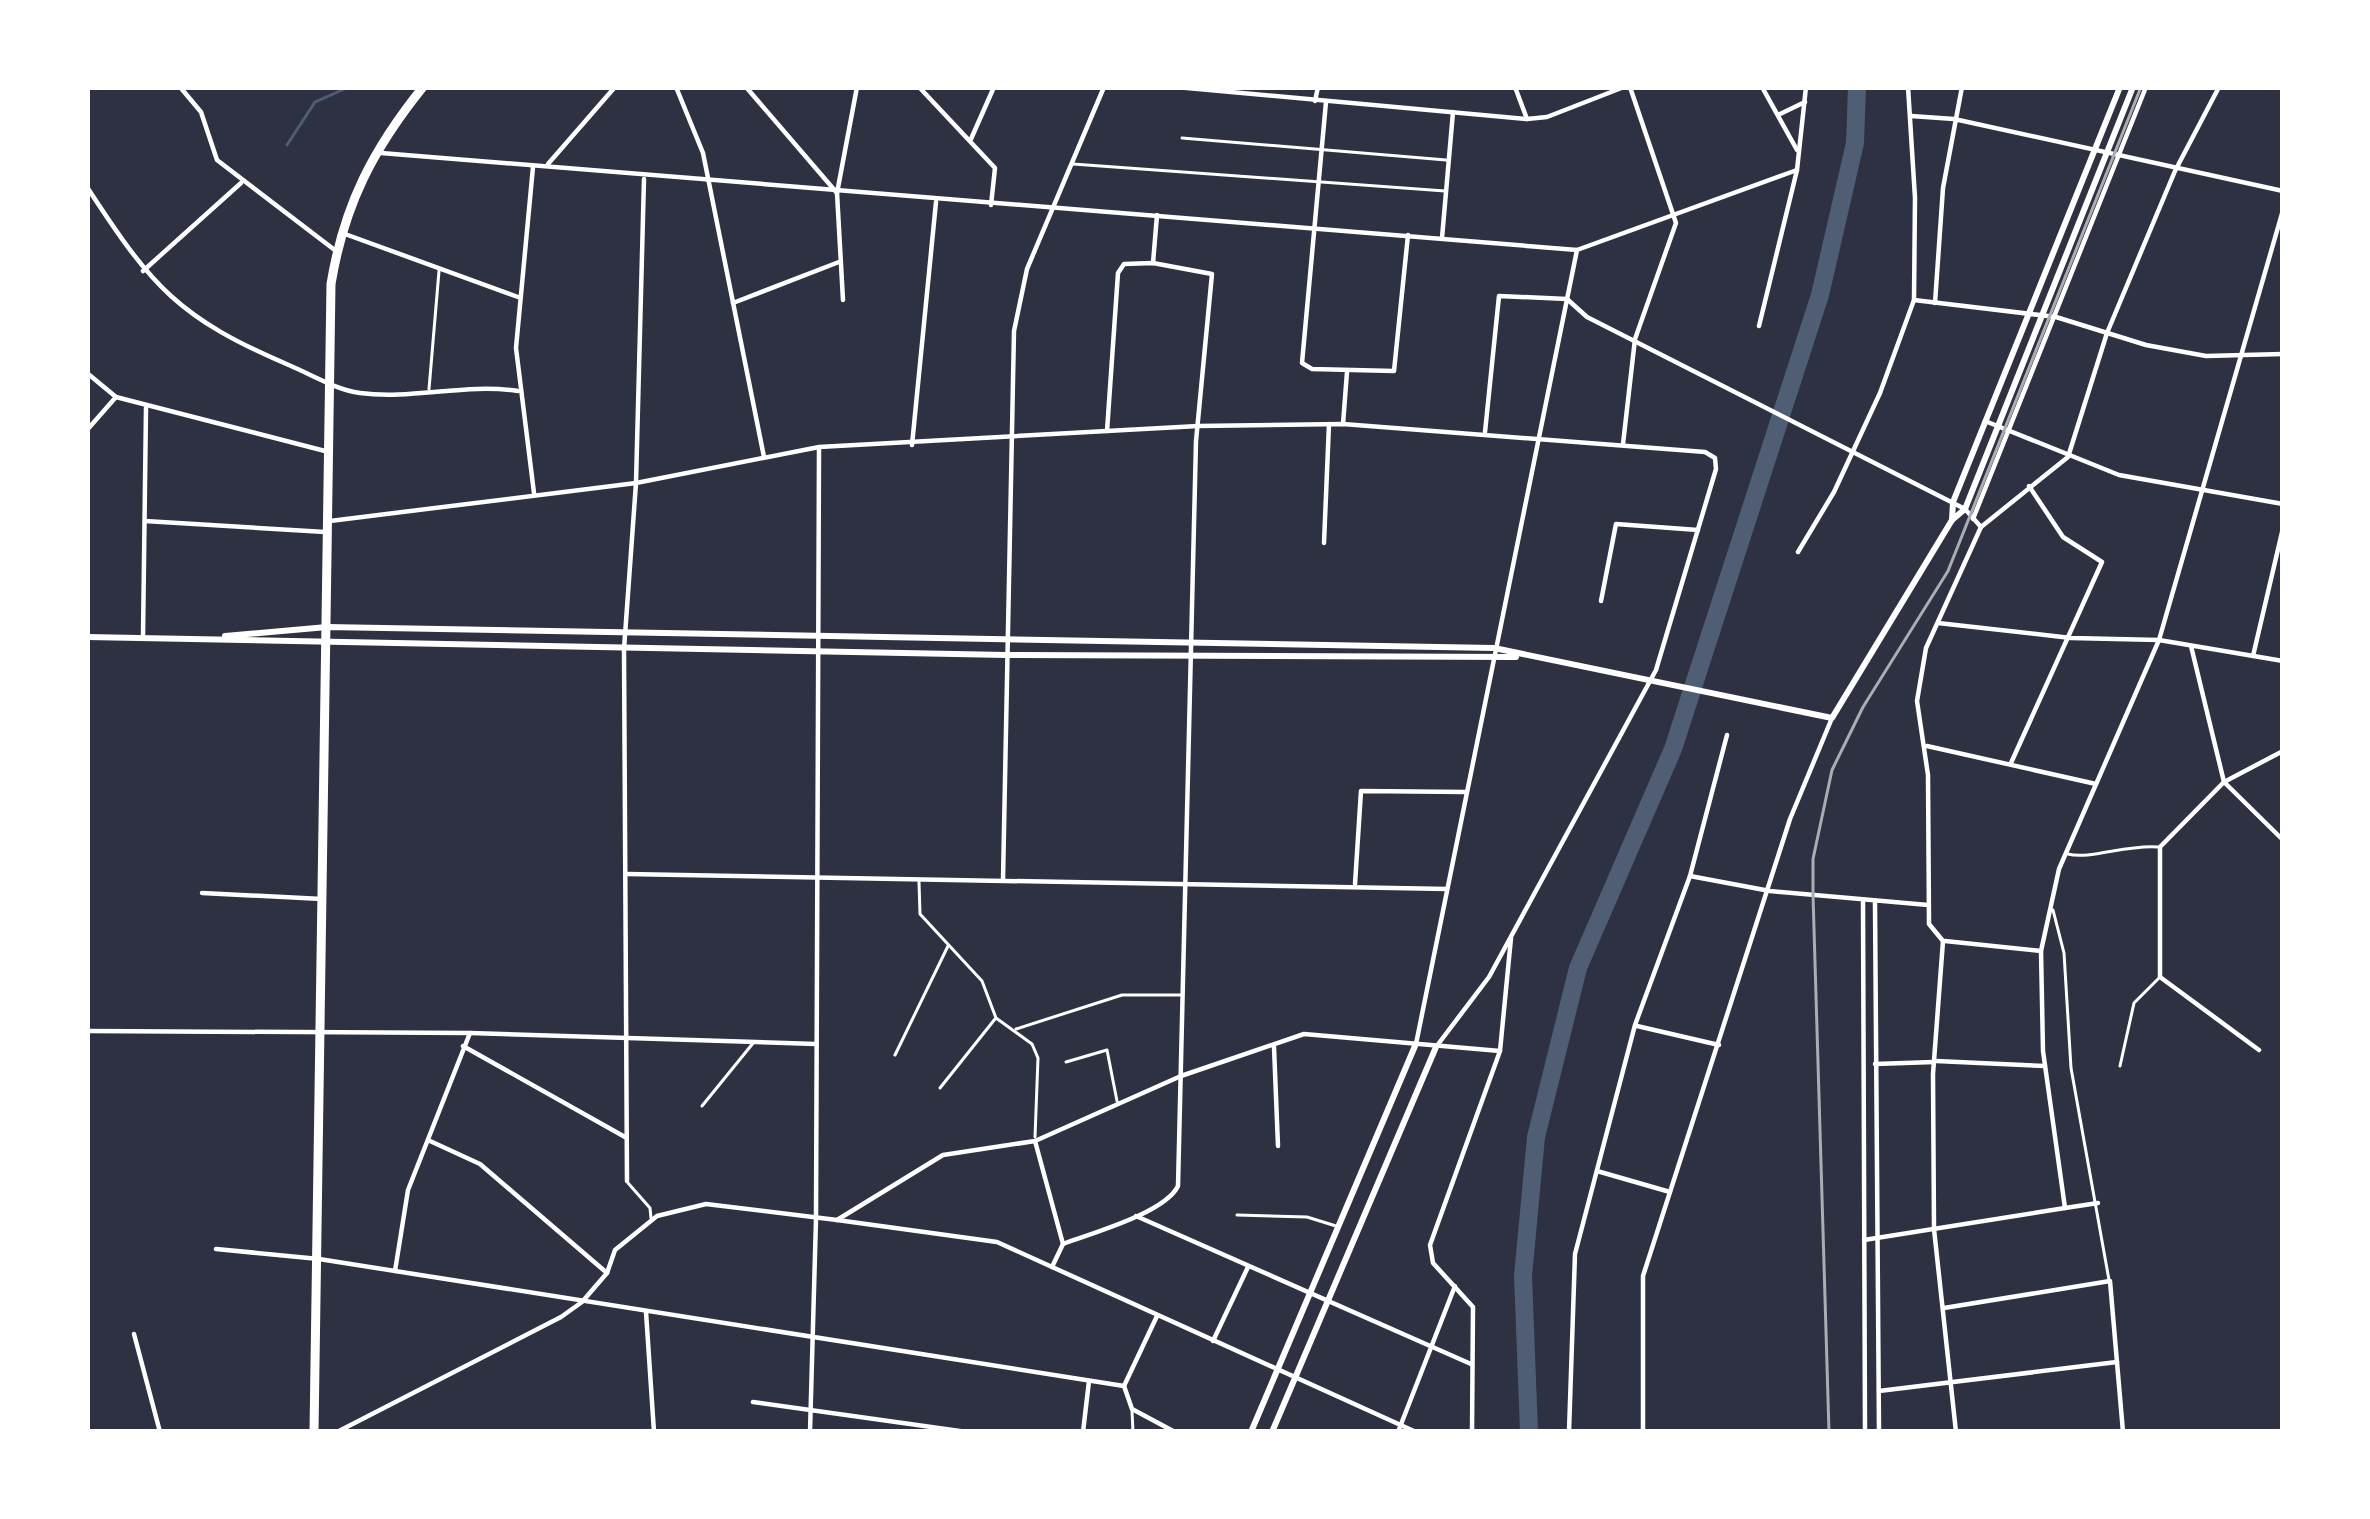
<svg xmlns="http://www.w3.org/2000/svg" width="2370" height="1519" font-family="'Noto Sans',sans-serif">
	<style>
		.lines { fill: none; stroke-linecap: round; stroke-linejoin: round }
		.stream { stroke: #4f5d75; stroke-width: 3 }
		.river { stroke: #4f5d75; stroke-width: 18 }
		.service { stroke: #fff; stroke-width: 3 }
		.pedestrian { stroke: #fff; stroke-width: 4.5 }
		.minor { stroke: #fff; stroke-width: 4.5 }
		.tertiary { stroke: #fff; stroke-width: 6 }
		.trunk { stroke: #fff; stroke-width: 9 }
		.rail { stroke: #abadb3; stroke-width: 3 }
	</style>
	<rect width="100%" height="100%" fill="#2d3142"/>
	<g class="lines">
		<!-- stream -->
		<polyline class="stream" points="287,145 315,102 349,87"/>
		<!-- river -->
		<polyline class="river" points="1529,1432 1523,1276 1536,1137 1578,968 1673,749 1820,295 1855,143 1857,87"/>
		<!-- service -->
		<g class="service">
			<polyline points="1182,138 1446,160"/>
			<polyline points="1073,164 1445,191"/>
			<polyline points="429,389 439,271"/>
			<path d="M 2068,854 C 2089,860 2128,844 2158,847"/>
			<polyline points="919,882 920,914 982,981 996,1018 1032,1044 1038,1058 1035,1137"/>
			<polyline points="2053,910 2064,953 2071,1068 2109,1280"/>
			<polyline points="1016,1029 1122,995 1181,995"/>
			<polyline points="895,1055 948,946"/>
			<polyline points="1066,1062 1107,1050 1117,1101"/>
			<polyline points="2120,1066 2134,1003 2159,978"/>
			<polyline points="940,1088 995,1019"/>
			<polyline points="702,1106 754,1042"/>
			<polyline points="628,1183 650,1208 651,1218"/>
			<polyline points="1237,1215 1307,1217 1336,1226"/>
			<polyline points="1132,1411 1133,1432"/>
		</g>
		<!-- pedestrian -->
		<g class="pedestrian">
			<polyline points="1875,1064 1934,1062"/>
			<polyline points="2065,1208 2098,1203"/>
		</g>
		<!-- minor -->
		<g class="minor">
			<polyline points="180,87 201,112 217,160 336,251"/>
			<polyline points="676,87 703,153 764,457"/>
			<polyline points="746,87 837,193"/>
			<polyline points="919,87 995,168 991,205"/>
			<polyline points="1176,87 1527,119 1547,117 1624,87"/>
			<polyline points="1515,87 1527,119"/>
			<polyline points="1762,87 1797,150"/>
			<polyline points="1315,101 1318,87"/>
			<polyline points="1326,102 1302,363 1312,369 1394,371 1408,235"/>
			<polyline points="1778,115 1805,102"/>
			<polyline points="1911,116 1954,119 2283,191"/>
			<polyline points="971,139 994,87"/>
			<polyline points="381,153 1577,250 1797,170"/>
			<polyline points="548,164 615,87"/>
			<polyline points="533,167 516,348 534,493"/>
			<path d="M 87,187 C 152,287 178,318 291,366 C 312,375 337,390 360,393 C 412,400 465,383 518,391"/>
			<polyline points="345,234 518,297"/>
			<polyline points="1442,238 1453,112"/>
			<polyline points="1153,263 1157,215"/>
			<polyline points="143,271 241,183"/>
			<polyline points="843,300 837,193 857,87"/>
			<polyline points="1914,300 2056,317 2146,345 2206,356 2283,354"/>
			<polyline points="733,303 839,262"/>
			<polyline points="1935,303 1943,188 1962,87"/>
			<polyline points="1759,326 1797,170 1806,87"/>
			<polyline points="87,373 116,397 325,451"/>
			<polyline points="1985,421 2119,475 2283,504"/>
			<polyline points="1343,424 1347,372"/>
			<polyline points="87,430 116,397"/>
			<polyline points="1485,432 1499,296 1567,299 1587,317 1965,509 1981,527"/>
			<polyline points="1623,444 1635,339 1676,223 1630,87"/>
			<polyline points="912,445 936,202"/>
			<polyline points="1973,519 2146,87"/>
			<polyline points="145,521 325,532"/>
			<polyline points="330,521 636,483 819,447 1198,426 1343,424 1705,452 1715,458 1716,469 1656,670 1489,977 1436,1047"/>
			<polyline points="1324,543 1329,424"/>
			<polyline points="1798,552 1834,492 1880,393 1914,300 1915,198 1908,87"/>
			<polyline points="1601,601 1616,524 1698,530"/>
			<polyline points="1938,623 2071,638 2159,640 2283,661"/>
			<polyline points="143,637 146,408"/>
			<polyline points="2191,646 2224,782 2283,840"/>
			<polyline points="2253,656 2283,528"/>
			<polyline points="1927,746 2096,784"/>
			<polyline points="2011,763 2102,562 2063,537 2029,486"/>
			<polyline points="627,874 1447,889"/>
			<polyline points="1690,876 1770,891 1928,905"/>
			<polyline points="1003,880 1014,331 1027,269 1104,87"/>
			<polyline points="1355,884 1361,791 1466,792"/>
			<polyline points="202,893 322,899"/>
			<polyline points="1863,902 1865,1432"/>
			<polyline points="1875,903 1879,1432"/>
			<polyline points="1943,941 1929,924 1928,775 1917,701 1926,648 1981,527 2068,457 2107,333 2175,171 2219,87"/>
			<polyline points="1943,941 1933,1074 1934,1229 1956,1432"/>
			<polyline points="1945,941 2041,951"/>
			<polyline points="1637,1026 1719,1045"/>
			<polyline points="87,1031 470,1033 816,1044"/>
			<polyline points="1416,1044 1577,250"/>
			<polyline points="463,1046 625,1137"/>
			<polyline points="1274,1047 1278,1146"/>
			<polyline points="2259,1050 2160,977 2160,847 2224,782 2283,751"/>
			<polyline points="1936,1061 2045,1066"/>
			<polyline points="430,1141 480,1164 607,1273"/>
			<polyline points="1035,1141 1063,1244"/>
			<polyline points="1597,1171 1670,1192"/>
			<polyline points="627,1181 624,649 636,483 644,179"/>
			<polyline points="1136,1216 1471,1364"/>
			<polyline points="837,1220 943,1155 1035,1141 1181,1076 1304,1034 1500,1051"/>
			<polyline points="1864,1240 2065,1208 2043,1051 2041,951 2059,869 2159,640 2283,210"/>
			<polyline points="216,1249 319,1259 1124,1386"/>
			<path d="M 1052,1267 L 1063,1244 C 1092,1233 1165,1213 1178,1186 L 1196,441 L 1212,274 L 1153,263 L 1124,264 L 1118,273 L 1107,431"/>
			<polyline points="395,1271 408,1190 470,1033"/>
			<polyline points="1944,1308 2110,1281 2123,1432"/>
			<polyline points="646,1312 654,1432"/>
			<polyline points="134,1334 160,1432"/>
			<polyline points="1213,1341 1248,1267"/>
			<polyline points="1124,1386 1157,1316"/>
			<polyline points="1124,1386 1132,1409 1175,1432"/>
			<polyline points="1879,1391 2117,1362"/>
			<polyline points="753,1402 967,1432"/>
			<polyline points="337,1432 561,1317 582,1302 607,1273 615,1250 657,1216 706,1204 837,1220 997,1242 1416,1432"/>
			<polyline points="810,1432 816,1219 819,448"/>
			<polyline points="1083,1432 1089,1381"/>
			<polyline points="1398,1432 1455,1286"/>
			<polyline points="1472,1432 1473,1307 1433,1263 1430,1245 1500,1051 1511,938"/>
			<polyline points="1569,1432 1575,1254 1635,1025 1690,876 1727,735"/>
			<polyline points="1643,1432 1643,1276 1790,819 1832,718"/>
		</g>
		<!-- tertiary -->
		<g class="tertiary">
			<polyline points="1952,520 1953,502 2120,87"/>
			<polyline points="225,636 327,627 1494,648 1832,718 1952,520 1965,509 2133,87"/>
			<polyline points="87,637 1006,655 1516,657"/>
			<polyline points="1251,1432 1415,1046"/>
			<polyline points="1272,1432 1436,1047"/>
		</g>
		<!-- trunk -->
		<path class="trunk" d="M 314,1432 L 331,284 C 344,205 373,149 423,87"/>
		<!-- rail -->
		<polyline class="rail" points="1829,1432 1813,895 1813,859 1832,770 1863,707 1948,571 2141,87"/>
	</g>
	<!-- border -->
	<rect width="2370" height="1519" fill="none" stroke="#ffffff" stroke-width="180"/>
</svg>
